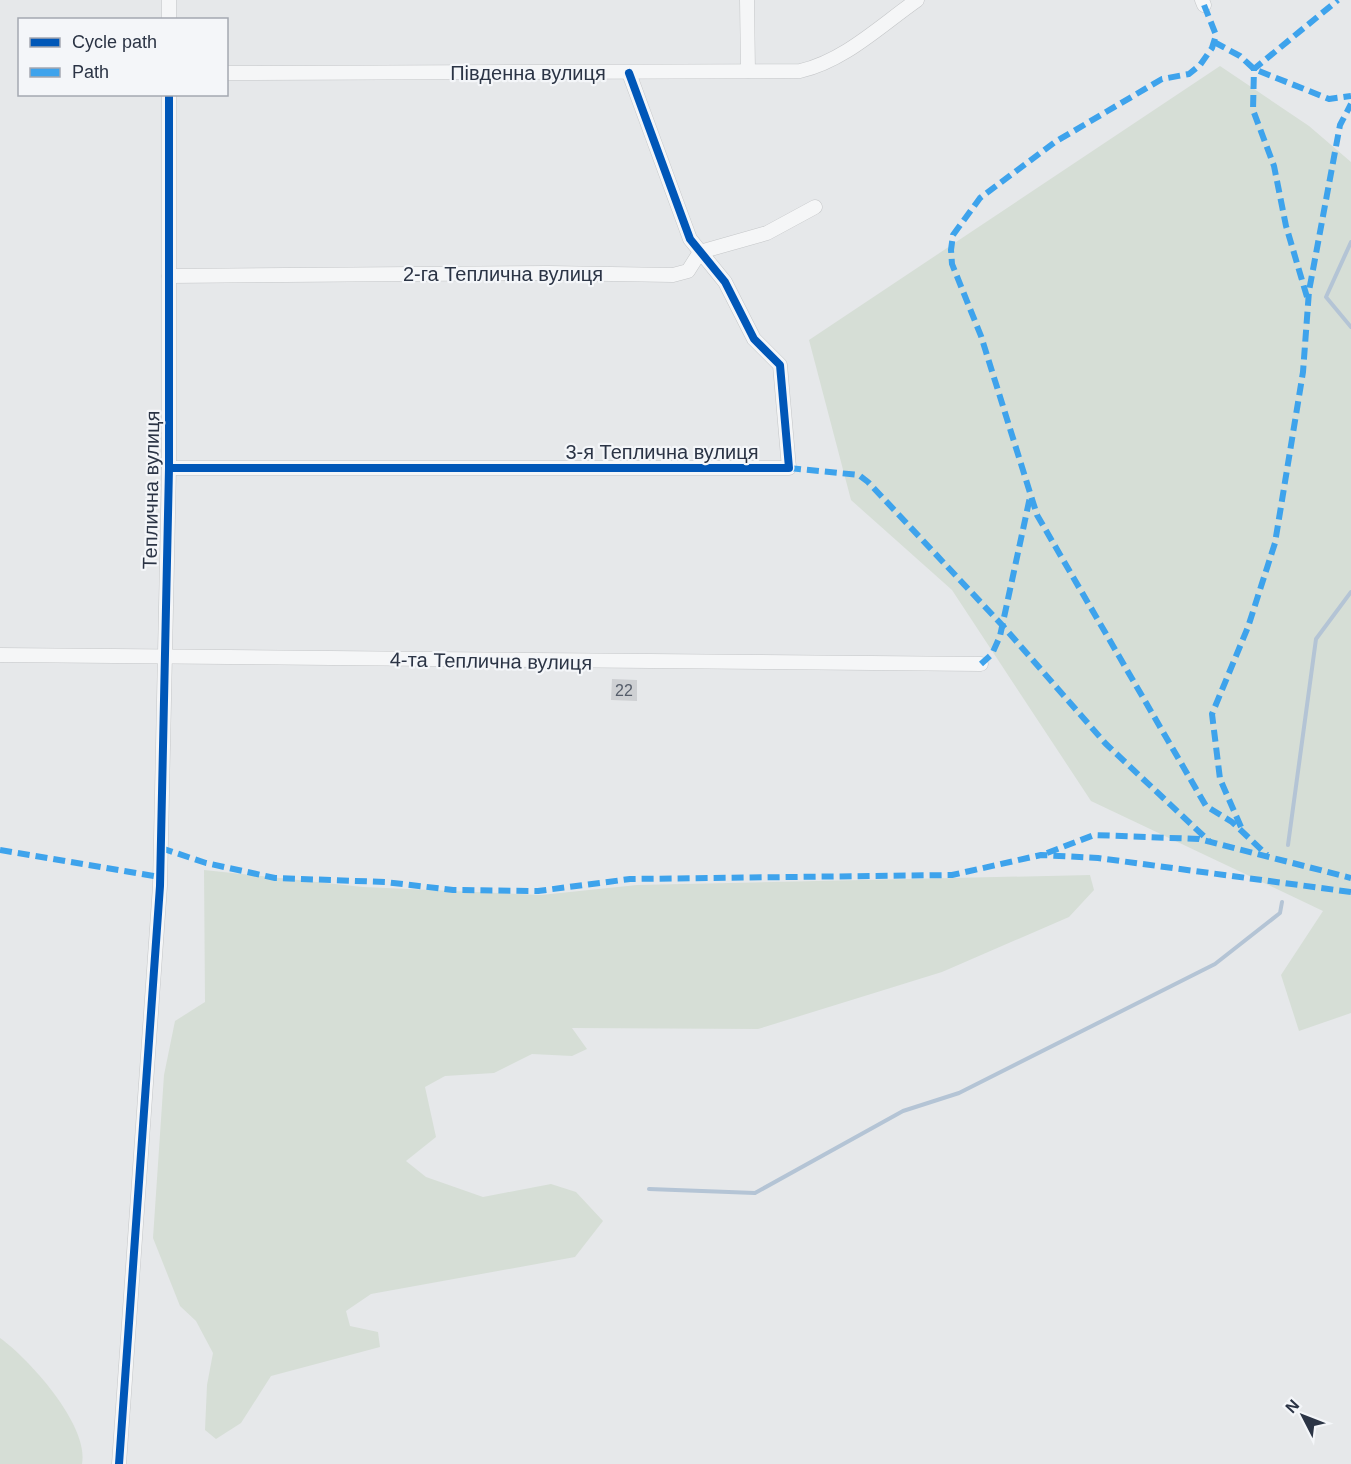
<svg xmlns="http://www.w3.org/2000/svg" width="1351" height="1464" font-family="Arial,sans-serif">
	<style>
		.green { fill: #d6ded6 }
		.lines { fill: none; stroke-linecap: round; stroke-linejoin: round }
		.stream { stroke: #b4c4d5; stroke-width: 4 }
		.building { fill: #ced0d3 }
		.street-casing { stroke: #c4c6c8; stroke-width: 15 }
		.street { stroke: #f5f6f7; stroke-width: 14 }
		.quiet { stroke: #3ea3ec; stroke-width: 6; stroke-dasharray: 12 6; stroke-linecap: butt }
		.cycleway-casing { stroke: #f4f6f9; stroke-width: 11 }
		.cycleway { stroke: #0057b8; stroke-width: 8 }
		.labels { text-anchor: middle; stroke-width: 4.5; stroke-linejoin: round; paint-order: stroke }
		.number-label { font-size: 16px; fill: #545c69 }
		.street-label { font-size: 20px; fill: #2b3445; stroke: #f4f6f9 }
	</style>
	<rect width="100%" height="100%" fill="#e6e8ea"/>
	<!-- green -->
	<g class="green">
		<polygon points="1220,66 1309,126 1351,162 1351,1013 1299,1031 1281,975 1323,911 1091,801 952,590 851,500 809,340"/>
		<polygon points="204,870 363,887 541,895 637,885 1090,875 1094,890 1069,917 942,972 758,1029 572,1028 587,1049 572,1056 532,1054 494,1073 445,1076 425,1087 436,1137 406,1161 426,1177 483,1197 551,1184 576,1192 603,1221 575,1257 371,1294 346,1311 350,1326 378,1332 380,1347 271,1376 241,1423 216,1439 205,1430 207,1385 213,1353 196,1321 180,1306 153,1238 164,1075 175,1021 205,1002"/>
		<path d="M 0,1338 C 29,1359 89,1425 82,1464 L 0,1464 Z"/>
	</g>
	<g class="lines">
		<!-- stream -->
		<g class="stream">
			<polyline points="1351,242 1326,297 1351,327"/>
			<polyline points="1288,845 1316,639 1351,592"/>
			<polyline points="649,1189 755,1193 903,1111 959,1093 1215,964 1280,913 1282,902"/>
		</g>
	</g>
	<!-- building -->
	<polygon class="building" points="612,679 637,680 637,701 611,700"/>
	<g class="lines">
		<defs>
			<g id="street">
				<polyline points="747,0 748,71"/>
				<polyline points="1202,0 1204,5"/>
				<polyline points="169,20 169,0"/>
				<path d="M 226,73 L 800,71 C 844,61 880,26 917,0"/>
				<polyline points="169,276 548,273 673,275 688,271 700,252 767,233 815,207"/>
				<polyline points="169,468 789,468 780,365 754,339 725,282 690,239 629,73"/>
				<polyline points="0,655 981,664"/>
				<polyline points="119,1464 160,886 169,468 169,94"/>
			</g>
		</defs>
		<!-- street casing -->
		<use href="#street" class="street-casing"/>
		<!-- street -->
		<use href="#street" class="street"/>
		<!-- quiet -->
		<g class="quiet">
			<polyline points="1204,5 1216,35 1212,48 1200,65 1189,74 1162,79 1055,142 980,198 953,235 951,250 952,264 981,336 1037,515 1206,806 1232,822 1267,855"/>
			<polyline points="1214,42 1240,56 1254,69 1329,99 1351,96"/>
			<polyline points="1307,297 1286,226 1274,166 1253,110 1254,69 1338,0"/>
			<polyline points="789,468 859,475 868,482 1003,626 1106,744 1210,842"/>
			<polyline points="981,664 992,654 1000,636 1030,497"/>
			<polyline points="1241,827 1220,779 1212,714 1248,627 1275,543 1303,372 1309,291 1340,125 1351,104"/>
			<polyline points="161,848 206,863 275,878 385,882 453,890 538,891 630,879 952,875 1041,855 1098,858 1351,892"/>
			<polyline points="0,850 160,877"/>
			<polyline points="1047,853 1094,835 1199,839 1351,878"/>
		</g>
		<defs>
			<g id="cycleway">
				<polyline points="169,468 789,468 780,365 754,339 725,282 690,239 629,73"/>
				<polyline points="119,1464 160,886 169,468 169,94"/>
			</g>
		</defs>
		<!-- cycleway casing -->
		<use href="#cycleway" class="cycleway-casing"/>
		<!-- cycleway -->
		<use href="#cycleway" class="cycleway"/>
	</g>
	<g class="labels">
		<!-- number labels -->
		<g class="number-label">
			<text x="624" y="696">22</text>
		</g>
		<!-- street labels -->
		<g class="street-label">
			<text x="528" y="80">Південна вулиця</text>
			<text x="503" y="281">2-га Теплична вулиця</text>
			<text x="662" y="459">3-я Теплична вулиця</text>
			<text transform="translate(151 490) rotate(-89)" y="7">Теплична вулиця</text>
			<text transform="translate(491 661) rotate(1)" y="7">4-та Теплична вулиця</text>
		</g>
	</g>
	<!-- legend -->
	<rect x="18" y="18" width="210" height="78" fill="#f4f6f9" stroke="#a4a8b1" stroke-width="1.5"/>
	<rect x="30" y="38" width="30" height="9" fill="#0057b8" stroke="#a4a8b1" stroke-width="1.5"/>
	<text x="72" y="48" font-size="18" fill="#2b3445">Cycle path</text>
	<rect x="30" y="68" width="30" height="9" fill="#3ea3ec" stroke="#a4a8b1" stroke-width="1.5"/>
	<text x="72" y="78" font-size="18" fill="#2b3445">Path</text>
	<!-- north arrow -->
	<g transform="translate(1303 1416) rotate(312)" stroke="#f4f6f9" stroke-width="4.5" paint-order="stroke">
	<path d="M0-4.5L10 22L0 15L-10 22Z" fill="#2b3445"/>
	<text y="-9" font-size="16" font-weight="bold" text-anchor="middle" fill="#2b3445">N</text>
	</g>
</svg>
